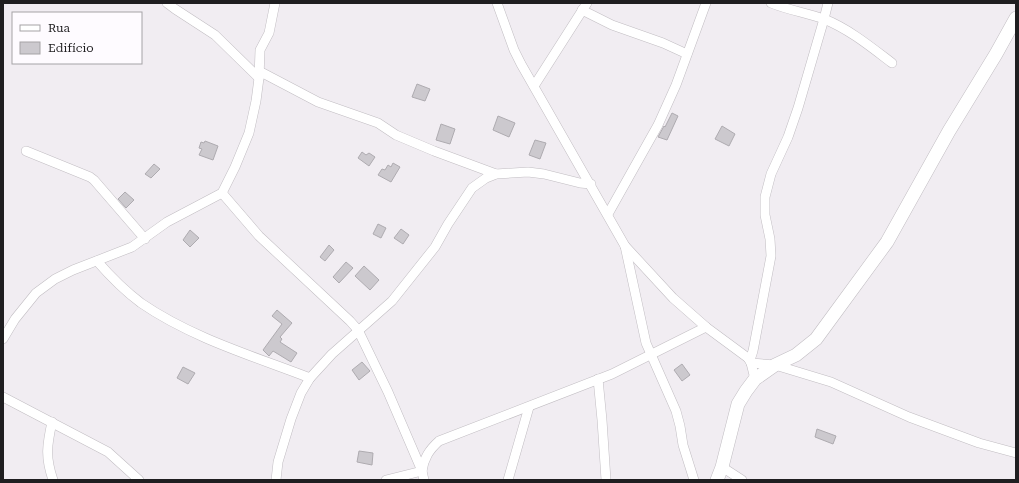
<svg xmlns="http://www.w3.org/2000/svg" width="1019" height="483" font-family="'Roboto Serif',serif">
	<style>
		.building { fill: #ccc9ce; stroke: #aeabb0 }
		.lines { fill: none; stroke-linecap: round; stroke-linejoin: round }
		.street-casing { stroke: #c1bdc2; stroke-width: 10 }
		.secondary-casing { stroke: #c1bdc2; stroke-width: 14 }
		.street { stroke: #fff; stroke-width: 9 }
		.secondary { stroke: #fff; stroke-width: 13 }
	</style>
	<rect width="100%" height="100%" fill="#f1edf2"/>
	<!-- building -->
	<g class="building">
		<polygon points="417,84 430,89 425,101 412,97"/>
		<polygon points="672,113 678,116 667,140 658,137 664,126 665,127"/>
		<polygon points="498,116 515,123 509,137 493,130"/>
		<polygon points="441,124 455,129 450,144 436,140"/>
		<polygon points="722,126 735,134 729,146 715,139"/>
		<polygon points="535,140 546,143 540,159 529,155"/>
		<polygon points="205,141 218,146 213,160 199,155 202,149 199,148 201,142 204,143"/>
		<polygon points="362,152 366,155 369,153 375,157 369,166 358,158"/>
		<polygon points="393,163 400,167 391,182 378,175 382,169 385,170 388,165 391,167"/>
		<polygon points="154,164 160,169 151,178 145,174"/>
		<polygon points="125,192 134,200 126,208 118,199"/>
		<polygon points="378,224 386,228 381,238 373,234"/>
		<polygon points="401,229 409,235 403,244 394,238"/>
		<polygon points="190,230 199,238 190,247 183,240"/>
		<polygon points="329,245 334,250 325,261 320,257"/>
		<polygon points="346,262 353,268 339,283 333,277"/>
		<polygon points="364,266 379,280 370,290 355,276"/>
		<polygon points="277,310 292,323 280,337 282,339 280,342 297,353 291,362 273,351 269,356 263,350 282,324 272,316"/>
		<polygon points="362,362 370,371 359,380 352,370"/>
		<polygon points="682,364 690,375 682,381 674,370"/>
		<polygon points="183,367 195,373 188,384 177,378"/>
		<polygon points="817,429 836,436 833,444 815,437"/>
		<polygon points="359,451 373,453 372,465 357,462"/>
	</g>
	<g class="lines">
		<defs>
			<g id="street">
				<polyline points="167,3 175,9 215,35 259,78"/>
				<polyline points="497,3 514,50 521,64 625,246 673,298 706,327 748,358 751,363 755,379"/>
				<path d="M 771,3 C 788,10 807,13 824,19 C 849,29 871,47 892,63"/>
				<polyline points="582,10 612,25 663,43 687,54"/>
				<polyline points="259,71 318,102 378,123 396,135 434,151 496,174"/>
				<polyline points="534,86 587,3"/>
				<polyline points="26,151 90,177 94,180 145,239"/>
				<polyline points="222,193 259,236 350,321 358,330 388,392 422,471 424,480"/>
				<polyline points="608,214 658,125 676,85 706,3"/>
				<polyline points="625,246 646,343 676,411 680,426 683,445 694,480"/>
				<path d="M 97,261 C 110,276 125,291 141,303 C 192,338 253,356 310,378"/>
				<polyline points="3,339 15,319 36,293 55,279 73,270 132,247 167,222 222,193 235,167 249,133 256,101 259,78 260,50 269,33 275,3"/>
				<polyline points="748,358 751,357 753,351 771,256 770,239 765,215 765,197 771,174 788,137 798,108 824,19 828,3"/>
				<polyline points="751,363 775,365 831,382 909,417 979,443 1016,453"/>
				<polyline points="598,379 602,420 606,480"/>
				<polyline points="3,397 108,452 139,480"/>
				<path d="M 52,422 C 47,445 45,457 53,480"/>
				<polyline points="722,467 742,480"/>
				<polyline points="276,480 278,462 291,419 301,393 310,378 332,354 392,301 435,247 448,224 472,188 486,178 496,174 528,172 544,174 580,183 591,184"/>
				<path d="M 386,480 L 422,471 C 424,458 429,450 439,441 L 612,374 L 706,327"/>
				<polyline points="508,480 529,407"/>
			</g>
			<polyline id="secondary" points="717,480 722,467 738,404 746,391 755,379 775,365 796,355 816,339 887,242 949,131 996,54 1016,18"/>
		</defs>
		<!-- street casing -->
		<use href="#street" class="street-casing"/>
		<!-- secondary casing -->
		<use href="#secondary" class="secondary-casing"/>
		<!-- street -->
		<use href="#street" class="street"/>
		<!-- secondary -->
		<use href="#secondary" class="secondary"/>
	</g>
	<!-- border -->
	<rect width="1019" height="483" fill="none" stroke="#1f1e20" stroke-width="8"/>
	<!-- legend -->
	<rect x="12" y="12" width="130" height="52" fill="#fefbff" stroke="#a5a3a6"/>
	<rect x="20" y="25" width="20" height="6" fill="#ffffff" stroke="#a5a3a6"/>
	<text x="48" y="32" font-size="12" fill="#1f1e20">Rua</text>
	<rect x="20" y="42" width="20" height="12" fill="#ccc9ce" stroke="#a5a3a6"/>
	<text x="48" y="52" font-size="12" fill="#1f1e20">Edifício</text>
</svg>
